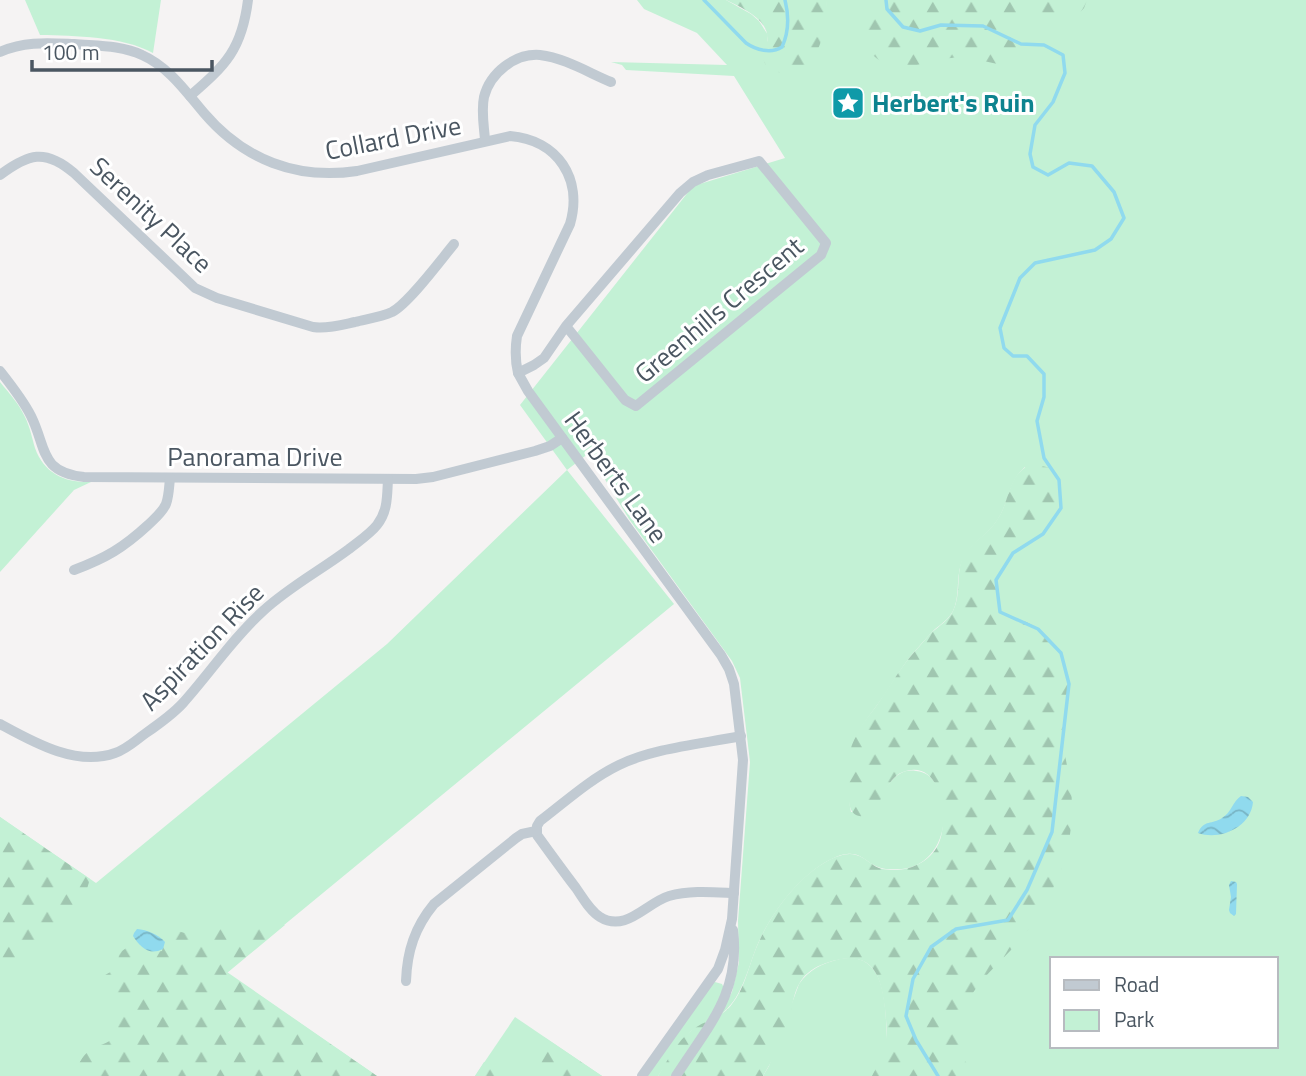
<svg xmlns="http://www.w3.org/2000/svg" width="1306" height="1076" font-family="'Titillium Web',sans-serif">
	<style>
		.green { fill: #c3f1d5; fill-rule: evenodd }
		.forest { fill: url(#forest-firs) }
		.water { fill: url(#water-waves) }
		.lines { fill: none; stroke-linecap: round; stroke-linejoin: round }
		.stream { stroke: #90daee; stroke-width: 3.5 }
		.minor { stroke: #c1cad2; stroke-width: 10 }
		.labels { text-anchor: middle; stroke-width: 6; stroke-linejoin: round; paint-order: stroke }
		.culture-label { font-size: 26px; font-weight: bold; fill: #0d838f; stroke: #fff; text-anchor: start }
		.street-label { font-size: 26px; fill: #4a5661; stroke: #fff }
	</style>
	<defs>
		<pattern id="forest-firs" width="22" height="20" patternUnits="userSpaceOnUse" patternTransform="scale(1.75)"><rect width="22" height="20" fill="#c3f1d5"/><path d="M5 1l3.5 6h-7zM16 11l3.5 6h-7z" fill="#a0c6b0"/></pattern>
		<pattern id="water-waves" width="16" height="10" patternUnits="userSpaceOnUse" patternTransform="scale(1.75)"><rect width="16" height="10" fill="#90daee"/><path d="M0 5q4-4 8 0t8 0" fill="none" stroke="#78b4c4"/></pattern>
	</defs>
	<rect width="100%" height="100%" fill="#f5f3f3"/>
	<!-- green -->
	<g class="green">
		<path d="M 25,0 L 161,0 L 153,53 C 122,36 75,36 40,35 Z"/>
		<path d="M 637,0 L 726,0 L 751,14 L 759,21 L 768,35 L 767,43 L 823,29 L 827,0 L 1306,0 L 1306,1076 L 763,1076 L 769,1066 L 799,984 C 809,970 822,963 840,959 C 887,950 885,1006 887,1039 L 1038,629 L 1000,612 L 996,580 L 1013,553 L 1043,534 L 1025,467 C 1009,480 1009,502 998,519 C 988,536 967,544 961,564 C 956,579 960,597 953,611 C 949,619 941,624 934,630 C 928,636 922,643 916,650 C 904,663 895,679 885,694 C 860,730 846,739 849,786 C 849,795 849,804 851,812 L 872,810 C 884,795 892,767 916,771 C 926,772 932,777 937,786 C 953,817 941,865 902,869 C 895,869 887,870 881,868 C 868,865 862,852 847,854 C 837,855 827,861 818,867 C 791,886 767,920 755,951 C 746,975 741,999 720,1015 L 732,992 L 739,962 L 738,921 L 750,762 L 740,678 L 732,661 L 629,519 L 589,453 L 567,470 L 674,604 L 227,972 L 377,1076 L 0,1076 L 0,817 L 96,883 L 387,644 L 567,470 L 520,405 L 693,186 L 785,158 L 734,76 L 626,70 L 622,65 L 611,62 L 727,65 L 697,33 L 644,9 ZM 1052,959 L 1276,959 L 1276,1046 L 1052,1046 Z"/>
		<path d="M 0,382 C 9,393 19,404 25,417 C 30,427 32,438 35,448 C 44,474 66,483 91,482 L 74,490 L 0,572 Z"/>
		<polygon points="715,982 722,984 725,990 708,1022 691,1031 685,1037 658,1076 646,1076 712,983"/>
		<polygon points="515,1017 602,1076 475,1076"/>
	</g>
	<!-- forest -->
	<g class="forest">
		<path d="M 726,0 L 827,0 C 827,27 820,72 786,73 C 779,73 771,71 766,65 C 759,56 770,44 767,34 C 764,17 740,7 726,0 Z"/>
		<path d="M 860,0 L 1087,0 L 1084,8 L 1074,19 C 1067,19 1063,16 1056,15 C 1041,11 1016,12 1009,28 L 1011,34 L 1025,48 L 1025,59 C 1008,72 981,58 962,57 C 933,57 898,79 874,56 C 857,40 868,18 860,0 Z"/>
		<path d="M 1032,464 L 1051,468 L 1059,480 L 1061,508 L 1043,534 L 1013,553 L 996,580 L 1000,612 C 1012,617 1028,621 1038,629 C 1056,641 1070,666 1069,688 C 1068,705 1062,723 1063,740 C 1064,754 1068,768 1070,782 C 1074,808 1072,835 1064,861 C 1056,886 1043,910 1027,931 C 1003,964 965,985 959,1029 C 956,1048 964,1062 976,1076 L 872,1076 C 877,1066 883,1057 886,1046 C 888,1034 886,1021 885,1009 C 881,978 875,952 837,960 C 827,962 816,966 808,973 C 792,986 793,1009 787,1028 C 781,1045 772,1061 763,1076 L 658,1076 C 668,1060 677,1041 692,1030 C 705,1020 722,1018 732,1004 C 744,989 748,969 755,951 C 768,917 797,876 831,859 C 838,856 848,852 856,855 C 865,857 871,865 879,868 C 903,875 932,864 940,840 C 948,816 941,758 903,772 C 884,779 884,807 866,815 C 856,819 850,812 849,802 C 848,782 845,759 854,740 C 859,727 869,716 877,705 C 890,686 902,665 917,649 C 922,644 926,638 931,633 C 939,626 949,620 953,611 C 961,595 956,576 962,559 C 969,543 988,535 997,520 C 1011,500 1007,474 1032,464 Z"/>
		<polygon points="0,817 90,879 86,892 80,901 45,940 31,952 0,971"/>
		<path d="M 274,923 L 285,925 L 227,973 L 377,1076 L 75,1076 C 78,1061 84,1052 98,1046 C 104,1044 109,1042 113,1038 C 118,1032 118,1024 121,1016 L 136,1005 L 136,1001 C 125,992 110,998 97,994 L 94,989 C 96,977 108,975 116,968 L 119,955 L 122,951 L 136,941 C 141,950 152,953 162,951 L 164,940 L 149,932 L 161,927 L 189,934 L 213,925 Z"/>
		<path d="M 544,1037 L 602,1076 L 547,1076 C 541,1060 527,1051 544,1037 Z"/>
		<polygon points="484,1062 500,1063 509,1067 507,1076 475,1076"/>
	</g>
	<!-- water -->
	<g class="water">
		<path d="M 1241,796 L 1248,797 L 1253,802 C 1251,827 1220,841 1198,833 C 1204,819 1212,825 1222,818 C 1231,813 1233,801 1241,796 Z"/>
		<polygon points="1231,881 1236,882 1237,884 1236,914 1234,916 1230,913 1229,910 1231,897 1229,885"/>
		<path d="M 137,929 C 147,930 158,934 165,942 L 163,949 C 149,956 140,947 133,936 L 134,933 Z"/>
	</g>
	<g class="lines">
		<!-- stream -->
		<g class="stream">
			<path d="M 704,0 L 746,43 C 756,50 771,54 782,47 C 789,32 789,16 785,0"/>
			<polyline points="886,0 887,9 903,27 920,31 941,25 983,26 1021,44 1044,45 1063,55 1065,73 1053,102 1035,125 1030,154 1033,167 1048,175 1069,163 1092,166 1114,192 1124,218 1111,239 1095,250 1035,263 1020,278 1000,328 1004,348 1013,356 1027,356 1044,374 1044,397 1037,421 1044,458 1059,480 1061,508 1043,534 1013,553 996,580 1000,612 1038,629 1061,653 1069,684 1052,832 1027,890 1008,920 956,929 931,947 913,979 906,1016 916,1040 938,1076"/>
		</g>
		<!-- minor -->
		<g class="minor">
			<path d="M 0,52 C 24,41 48,43 74,44 C 96,46 121,45 142,55 C 169,67 186,92 204,113 C 244,160 297,180 357,171 L 510,136 C 558,140 583,179 570,224 L 517,336 C 515,349 515,360 518,373"/>
			<path d="M 190,96 C 226,65 242,49 248,0"/>
			<path d="M 485,140 C 484,126 481,111 484,97 C 490,73 515,53 540,55 C 565,58 589,73 611,82"/>
			<path d="M 0,175 C 28,154 45,148 74,173 L 195,288 L 217,298 L 313,327 C 327,329 341,325 355,322 C 367,319 381,317 392,312 C 409,303 440,261 454,244"/>
			<polyline points="566,326 625,400 636,406 821,255 826,243 759,161 708,175 693,182 680,193 566,326 544,358 534,365 518,373 528,391 721,655 729,669 734,684 743,760 732,919 725,950 718,969 642,1076"/>
			<path d="M 0,371 C 11,385 23,400 31,416 C 47,448 39,472 84,477 L 416,479 L 433,477 L 535,451 L 550,446 L 562,438"/>
			<path d="M 74,570 C 106,558 123,548 148,525 C 154,519 162,513 166,504 C 169,496 169,487 170,478"/>
			<path d="M 0,724 C 33,742 76,767 115,753 C 127,749 136,740 146,733 C 159,724 172,715 183,703 C 210,673 233,638 263,611 C 289,587 321,570 349,549 C 359,541 370,534 377,525 C 388,511 387,496 388,479"/>
			<path d="M 734,893 C 712,892 690,890 669,896 C 646,903 626,933 600,917 C 590,911 583,898 576,888 C 563,871 550,853 537,835 L 537,826 L 540,821 C 565,802 590,779 619,765 C 654,748 702,744 741,736"/>
			<path d="M 406,981 C 407,951 415,927 434,904 L 516,838 L 522,834 L 536,831"/>
			<path d="M 676,1076 C 708,1026 741,993 733,930"/>
		</g>
	</g>
	<!-- icons -->
	<defs>
		<symbol id="sight-square" viewBox="-11 -11 22 22"><rect x="-9" y="-9" width="18" height="18" rx="4" fill="#0f9aa8" stroke="#fff"/><path d="M0-6L1.8-2.2L6-1.7L2.9 1.2L3.7 5.4L0 3.3L-3.7 5.4L-2.9 1.2L-6-1.7L-1.8-2.2Z" fill="#fff"/></symbol>
	</defs>
	<g fill-rule="evenodd">
		<use href="#sight-square" x="829" y="84" width="38" height="38"/>
	</g>
	<g class="labels">
		<!-- culture labels -->
		<g class="culture-label">
			<text x="872" y="112">Herbert's Ruin</text>
		</g>
		<!-- street labels -->
		<g class="street-label">
			<text transform="translate(393 138) rotate(-11)" y="9">Collard Drive</text>
			<text transform="translate(151 215) rotate(43)" y="9">Serenity Place</text>
			<text transform="translate(719 310) rotate(-40)" y="9">Greenhills Crescent</text>
			<text x="255" y="466">Panorama Drive</text>
			<text transform="translate(616 477) rotate(54)" y="9">Herberts Lane</text>
			<text transform="translate(202 647) rotate(-46)" y="9">Aspiration Rise</text>
		</g>
	</g>
	<!-- legend -->
	<rect x="1050" y="957" width="228" height="91" fill="#ffffff" stroke="#b7bbc0" stroke-width="2"/>
	<rect x="1064" y="980" width="35" height="10" fill="#c1cad2" stroke="#b7bbc0" stroke-width="2"/>
	<text x="1114" y="992" font-size="21" fill="#4a5661">Road</text>
	<rect x="1064" y="1010" width="35" height="21" fill="#c3f1d5" stroke="#b7bbc0" stroke-width="2"/>
	<text x="1114" y="1027" font-size="21" fill="#4a5661">Park</text>
	<!-- scale -->
	<path d="M32 60v10h180v-10" fill="none" stroke="#4a5661" stroke-width="3.5"/>
	<text x="42" y="60" font-size="21" fill="#4a5661" stroke="#ffffff" stroke-width="5" paint-order="stroke">100 m</text>
</svg>
